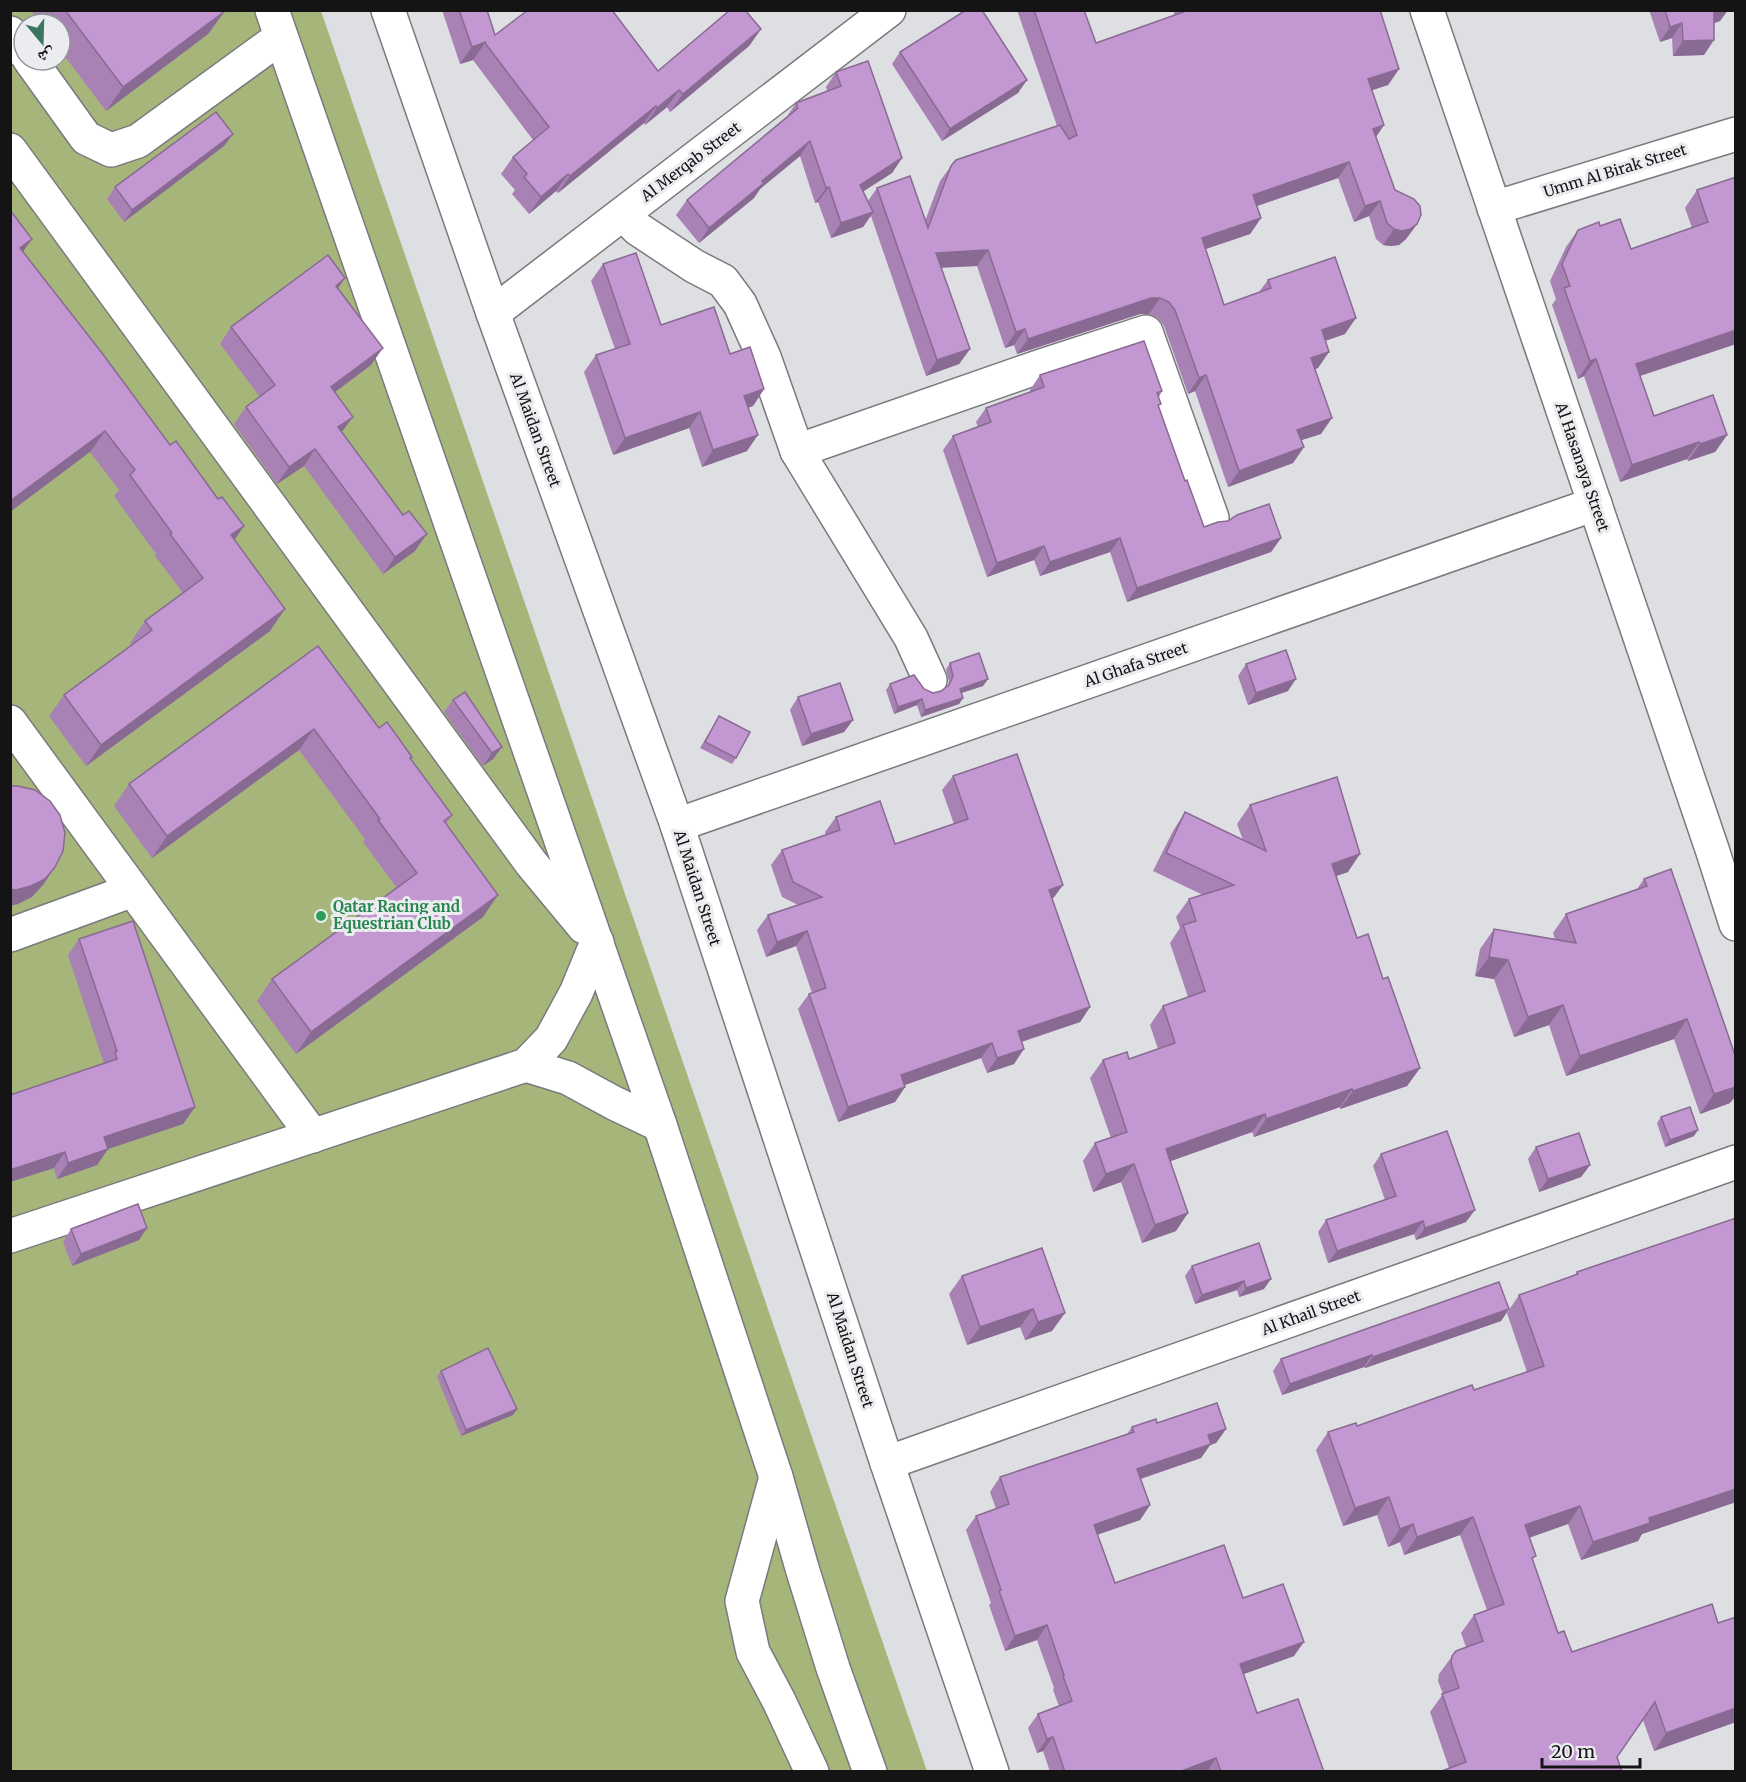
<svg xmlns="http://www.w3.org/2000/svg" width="1746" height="1782" font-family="Merriweather,'Noto Naskh Arabic',serif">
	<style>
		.green { fill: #a6b67a; fill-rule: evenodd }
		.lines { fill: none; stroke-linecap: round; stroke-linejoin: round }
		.minor-casing { stroke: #797a7d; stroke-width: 36 }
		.minor { stroke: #fff; stroke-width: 33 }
		.wall { fill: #a882b4 }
		.shaded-wall { fill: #886a92 }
		.building { fill: #c397d1; stroke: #886a92; stroke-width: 1.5 }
		.leisure-dot { fill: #2e9e5b; stroke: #ebecef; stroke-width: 2 }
		.labels { text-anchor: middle; stroke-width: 6; stroke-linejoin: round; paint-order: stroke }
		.street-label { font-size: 15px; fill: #141415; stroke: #ebecef }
		.leisure-label { font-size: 15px; font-weight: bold; fill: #27864d; stroke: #ebecef; text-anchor: start }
	</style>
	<rect width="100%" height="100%" fill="#dedfe2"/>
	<!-- green -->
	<path class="green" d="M 11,11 L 321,11 L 927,1771 L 11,1772 ZM 24,24 L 60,24 L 60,60 L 24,60 Z"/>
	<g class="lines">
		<defs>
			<g id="minor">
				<polyline points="272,10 660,1125 776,1477 802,1568 833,1668 870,1772"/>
				<polyline points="388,10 493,313 677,825 887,1463 992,1772"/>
				<polyline points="1427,10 1712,849 1736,924"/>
				<polyline points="10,33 24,52"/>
				<polyline points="30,60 86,138 111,150 138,141 281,37"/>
				<polyline points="10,150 531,863 584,927"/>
				<polyline points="1494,208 1736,134"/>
				<polyline points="623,214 638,229 694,266 723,281 740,304 764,357 797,451 911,638 930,680"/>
				<polyline points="493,313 889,10"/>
				<polyline points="797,451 1041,366 1146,332 1212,518"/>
				<polyline points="10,722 313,1136"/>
				<polyline points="677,825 1595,504"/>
				<polyline points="10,935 133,890"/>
				<polyline points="526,1065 568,1078 614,1103 660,1125"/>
				<polyline points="10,1236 526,1065 551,1039 576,993 597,942"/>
				<polyline points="887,1463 1736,1162"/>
				<polyline points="776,1477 742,1601 753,1652 779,1701 812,1772"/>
			</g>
		</defs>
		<!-- minor casing -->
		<use href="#minor" class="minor-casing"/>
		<!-- minor -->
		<use href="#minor" class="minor"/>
	</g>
	<!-- wall -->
	<g class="wall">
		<polygon points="31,10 225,10 208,34 106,111 60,50 60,24 41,24"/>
		<polygon points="442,10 487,10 495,35 658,71 761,29 749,46 670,112 667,107 645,125 644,123 558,193 556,191 529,214 512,194 515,190 501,174 513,157 533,140 473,60 460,64"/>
		<polygon points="1017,10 1084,10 1096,43 1175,16 1173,10 1380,10 1399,69 1388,85 1372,90 1384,125 1376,137 1395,190 1417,224 1406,239 1399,245 1391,246 1383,245 1376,239 1369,216 1354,222 1338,178 1257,206 1261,218 1250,234 1205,249 1224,305 1259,292 1268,280 1345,334 1325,341 1318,368 1315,369 1321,434 1301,440 1304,447 1293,463 1228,487 1195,391 1188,394 1164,326 1158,318 1149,314 1140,314 1017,354 1014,345 1005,348 977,266 941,268 970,349 959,364 926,376 871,216 863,227 831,238 818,202 815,203 800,156 760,189 754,198 699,243 676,215 687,200 786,118 796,103 827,91 826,87 836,72 902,158 892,173 863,191 868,201 877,188 925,221 940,181 951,166 1057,126"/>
		<polygon points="1649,10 1728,10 1720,21 1714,23 1704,55 1673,56 1672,38 1660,42"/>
		<polygon points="900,52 1018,93 942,141 892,64"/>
		<polygon points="233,134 224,146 124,222 107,199 115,187"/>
		<polygon points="1736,177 1736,344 1640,376 1654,416 1727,435 1715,452 1688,461 1687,459 1620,482 1584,376 1578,379 1552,305 1556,299 1550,281 1566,247 1578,230 1600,226 1631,249 1692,228 1685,208 1697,190"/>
		<polygon points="23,252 235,539 270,631 86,766 49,716 64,695 132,645 130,643 145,621 183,593 155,556 156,554 114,496 119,490 90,452"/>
		<polygon points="603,264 661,325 730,354 764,389 753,406 748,408 747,451 702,467 689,428 613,455 584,372 596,355 615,349 591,281"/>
		<polygon points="345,278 338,288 371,365 335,392 342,432 415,551 383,574 304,466 277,484 234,424 246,407 260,397 220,344 231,327"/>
		<polygon points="1040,375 1162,391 1159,397 1159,407 1185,481 1204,527 1281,538 1271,552 1127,602 1110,552 1040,576 1034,560 987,577 943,450 953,436 978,427 976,422 986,408 1031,392 1030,390"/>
		<polygon points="318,646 379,728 412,757 411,759 452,815 446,824 483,917 296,1054 257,1001 272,979 397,888 363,842 365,839 299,750 152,858 114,806 129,784"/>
		<polygon points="950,663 988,679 983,686 961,693 963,698 959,704 921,717 917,705 894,714 886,690 890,684 924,689 933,693 941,691 947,687 949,682 946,669"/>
		<polygon points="1246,664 1288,691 1248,705 1238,676"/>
		<polygon points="798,697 853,720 844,732 802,746 790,710"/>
		<polygon points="453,700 502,747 493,759 483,766 444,712"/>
		<polygon points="719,716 736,758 732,764 700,748"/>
		<polygon points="953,776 1053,900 1090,1007 1080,1022 1022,1042 1014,1064 987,1073 981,1058 904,1085 905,1087 895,1102 838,1122 798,1009 809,994 812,993 796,946 766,957 757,930 768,915 798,905 782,897 771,865 782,850 826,835 825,832 836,817 895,844 954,824 942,790"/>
		<polygon points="1250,805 1348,872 1336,876 1357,938 1383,979 1420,1068 1407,1086 1340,1109 1340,1107 1254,1137 1252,1132 1171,1161 1176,1231 1142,1243 1121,1182 1093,1192 1083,1161 1095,1143 1111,1138 1090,1078 1103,1060 1129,1059 1158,1049 1150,1025 1163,1006 1188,997 1170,943 1180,928 1176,917 1189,899 1203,895 1153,871 1173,831 1185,812 1243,840 1237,824"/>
		<polygon points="1644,879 1730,1103 1700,1114 1674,1039 1566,1076 1549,1025 1514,1037 1494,979 1475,976 1480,949 1494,929 1555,939 1553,933 1566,914 1637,889"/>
		<polygon points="79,939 195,1107 183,1124 108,1149 97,1165 57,1179 54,1168 10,1182 10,1095 104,1064 68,955"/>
		<polygon points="1661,1117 1694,1136 1665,1147 1657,1123"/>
		<polygon points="1536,1147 1590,1165 1581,1177 1539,1192 1528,1159"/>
		<polygon points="1381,1154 1466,1222 1416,1240 1414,1234 1328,1263 1318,1232 1326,1220 1385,1200 1373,1166"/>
		<polygon points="1736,1218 1736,1502 1642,1534 1638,1541 1581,1560 1568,1524 1529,1538 1533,1561 1558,1633 1572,1652 1718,1623 1736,1617 1736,1722 1654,1751 1643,1720 1449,1768 1430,1712 1443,1694 1438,1681 1439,1674 1456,1651 1466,1647 1461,1633 1474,1615 1487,1610 1460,1535 1404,1555 1400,1542 1388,1547 1377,1515 1343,1526 1316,1450 1328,1432 1357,1426 1474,1390 1527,1372 1507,1313 1519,1295 1574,1276 1577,1272"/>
		<polygon points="71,1229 139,1240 72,1266 63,1242"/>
		<polygon points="1259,1243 1264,1289 1239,1297 1237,1290 1195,1304 1185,1276 1192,1266"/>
		<polygon points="1042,1248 1052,1331 1025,1340 1020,1327 967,1345 949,1294 962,1276"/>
		<polygon points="1509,1309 1501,1321 1365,1368 1364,1367 1282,1395 1273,1371 1281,1359"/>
		<polygon points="441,1371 513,1415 461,1436 437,1377"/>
		<polygon points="1157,1423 1226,1429 1216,1443 1210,1445 1201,1458 1141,1479 1150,1505 1140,1520 1097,1535 1115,1583 1243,1598 1294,1656 1243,1674 1257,1713 1324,1772 1050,1772 1043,1751 1037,1753 1028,1728 1038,1714 1059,1706 1053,1690 1054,1688 1037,1640 1005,1651 989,1605 991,1603 966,1530 976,1516 996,1509 990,1492 1000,1477 1127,1434 1132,1427"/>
	</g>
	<!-- shaded-wall -->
	<g class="shaded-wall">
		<polygon points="1718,10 1728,10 1720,21 1704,27 1714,12"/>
		<polygon points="225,11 208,34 106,111 123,87"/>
		<polygon points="1682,23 1672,38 1660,42 1670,27"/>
		<polygon points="761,29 749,46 670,112 683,94"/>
		<polygon points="1714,40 1704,55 1673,56 1683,41"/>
		<polygon points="485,43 473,60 460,64 472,47"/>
		<polygon points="1399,69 1388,85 1357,95 1368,79"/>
		<polygon points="1027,80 1018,93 942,141 950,129"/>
		<polygon points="679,90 667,107 645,125 657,108"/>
		<polygon points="656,106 644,123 558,193 570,176"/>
		<polygon points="1384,125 1373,141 1373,129"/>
		<polygon points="233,134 224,146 124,222 132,210"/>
		<polygon points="810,141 800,156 760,189 754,198 699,243 709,228 762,181"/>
		<polygon points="902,158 892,173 850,200 860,185"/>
		<polygon points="1349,162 1338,178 1242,211 1253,195"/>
		<polygon points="568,174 556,191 529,214 541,197"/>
		<polygon points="829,187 818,202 815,203 826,188"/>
		<polygon points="1380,201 1369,216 1354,222 1365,206"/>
		<polygon points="873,212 863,227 831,238 841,223"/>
		<polygon points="1261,218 1250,234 1191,254 1202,238"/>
		<polygon points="1417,224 1406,239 1399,245 1391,246 1383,245 1394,229"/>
		<polygon points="32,239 17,260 20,248"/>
		<polygon points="988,250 977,266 925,268 936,253"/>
		<polygon points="345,278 333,295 336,286"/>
		<polygon points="1151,298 1160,298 1149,314 1140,314 1017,354 1028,339"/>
		<polygon points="1356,318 1345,334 1310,346 1322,330"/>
		<polygon points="1025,329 1014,345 1005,348 1016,332"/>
		<polygon points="1736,330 1736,344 1624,381 1636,364"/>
		<polygon points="383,348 371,365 319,404 331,387"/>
		<polygon points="970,349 959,364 926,376 937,360"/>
		<polygon points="1329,352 1318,368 1300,374 1311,358"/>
		<polygon points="1596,359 1584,376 1578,379 1590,361"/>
		<polygon points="1206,375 1195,391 1188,394 1199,378"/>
		<polygon points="764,389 753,406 733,413 744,396"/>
		<polygon points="700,412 689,428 613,455 625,438"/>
		<polygon points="353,417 341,433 338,427"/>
		<polygon points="1332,418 1321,434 1286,445 1297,430"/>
		<polygon points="105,431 90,452 10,512 10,501"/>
		<polygon points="758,435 747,451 702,467 713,450"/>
		<polygon points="1727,435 1715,452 1688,461 1700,444"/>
		<polygon points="1699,442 1687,459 1620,482 1632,465"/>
		<polygon points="1304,447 1293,463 1228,487 1239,471"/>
		<polygon points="315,449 304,466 277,484 289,467"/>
		<polygon points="244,526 229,548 231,535"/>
		<polygon points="427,534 415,551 383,574 395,557"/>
		<polygon points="1120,538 1110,552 1040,576 1050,562"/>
		<polygon points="1281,538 1271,552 1127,602 1137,588"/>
		<polygon points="1044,546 1034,560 987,577 997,563"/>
		<polygon points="285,609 270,631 86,766 101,745"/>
		<polygon points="988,679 983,686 955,695 960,689"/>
		<polygon points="1296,679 1288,691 1248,705 1256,693"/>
		<polygon points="963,698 959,704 921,717 925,710"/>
		<polygon points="922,699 917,705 894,714 898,707"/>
		<polygon points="853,720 844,732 802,746 811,734"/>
		<polygon points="314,729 299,750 152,858 167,836"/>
		<polygon points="502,747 493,759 483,766 492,753"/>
		<polygon points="1360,854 1348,872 1319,882 1332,864"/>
		<polygon points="55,867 43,885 32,897 18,904 10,906 10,889"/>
		<polygon points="1063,885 1052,900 1049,890"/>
		<polygon points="498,895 483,917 296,1054 311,1032"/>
		<polygon points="807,931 796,946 766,957 777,942"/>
		<polygon points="1489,957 1508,960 1494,979 1475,976"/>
		<polygon points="1563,1005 1549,1025 1514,1037 1528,1017"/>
		<polygon points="1090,1007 1080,1022 1008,1046 1018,1031"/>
		<polygon points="1687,1019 1674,1039 1566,1076 1580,1056"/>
		<polygon points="992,1043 981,1058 891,1090 901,1075"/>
		<polygon points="1024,1049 1014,1064 987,1073 997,1058"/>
		<polygon points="1420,1068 1407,1086 1340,1109 1353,1091"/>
		<polygon points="905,1087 895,1102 838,1122 848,1107"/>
		<polygon points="1736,1087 1736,1096 1730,1103 1700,1114 1714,1094"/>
		<polygon points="1352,1089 1340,1107 1254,1137 1266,1119"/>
		<polygon points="195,1107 183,1124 93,1154 104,1137"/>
		<polygon points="1265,1114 1252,1132 1154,1167 1166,1149"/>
		<polygon points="1698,1130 1694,1136 1665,1147 1670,1140"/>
		<polygon points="108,1149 97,1165 57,1179 68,1163"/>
		<polygon points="65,1152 54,1168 10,1182 10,1170"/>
		<polygon points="1134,1164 1121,1182 1093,1192 1106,1174"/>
		<polygon points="1590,1165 1581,1177 1539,1192 1548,1179"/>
		<polygon points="1475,1210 1466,1222 1416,1240 1425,1228"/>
		<polygon points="1188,1213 1176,1231 1142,1243 1155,1225"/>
		<polygon points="1423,1221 1414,1234 1328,1263 1337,1251"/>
		<polygon points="147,1228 139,1240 72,1266 81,1254"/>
		<polygon points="1271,1279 1264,1289 1239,1297 1246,1288"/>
		<polygon points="1244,1281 1237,1290 1195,1304 1202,1295"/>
		<polygon points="1033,1309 1020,1327 967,1345 980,1327"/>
		<polygon points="1509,1309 1501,1321 1365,1368 1373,1357"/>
		<polygon points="1065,1313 1052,1331 1025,1340 1038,1322"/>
		<polygon points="1372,1355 1364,1367 1282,1395 1290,1384"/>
		<polygon points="517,1409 513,1415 461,1436 466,1430"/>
		<polygon points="1226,1429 1216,1443 1210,1445 1201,1458 1127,1483 1137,1469 1208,1435"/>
		<polygon points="1736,1489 1736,1502 1642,1534 1638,1541 1581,1560 1593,1542 1649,1518"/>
		<polygon points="1389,1497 1377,1515 1343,1526 1355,1508"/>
		<polygon points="1150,1505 1140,1520 1084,1539 1094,1525"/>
		<polygon points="1580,1506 1568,1524 1513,1543 1525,1525"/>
		<polygon points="1473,1517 1460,1535 1404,1555 1417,1537"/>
		<polygon points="1413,1524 1400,1542 1388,1547 1400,1529"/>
		<polygon points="1047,1625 1037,1640 1005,1651 1015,1636"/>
		<polygon points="1304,1642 1294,1656 1230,1679 1240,1664"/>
		<polygon points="1736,1708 1736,1722 1654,1751 1666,1733"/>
		<polygon points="1053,1737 1043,1751 1037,1753 1047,1739"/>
		<polygon points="1216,1758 1207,1772 1179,1772"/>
	</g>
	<!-- building -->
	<g class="building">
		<polygon points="65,10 225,10 225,11 123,87"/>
		<polygon points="459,10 487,10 495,35 528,10 612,10 658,71 730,10 745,10 761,29 683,94 679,90 657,108 656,106 570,176 568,174 541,197 524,177 527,174 513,157 549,127 485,43 486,42 472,47"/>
		<polygon points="966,10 982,10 1027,80 950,129 900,52"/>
		<polygon points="1034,10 1084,10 1096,43 1189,10 1380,10 1399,69 1368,79 1384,125 1373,129 1395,190 1414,199 1420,206 1421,215 1417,224 1410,229 1402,231 1394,229 1387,223 1380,201 1365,206 1349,162 1253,195 1261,218 1202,238 1224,305 1271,288 1268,280 1335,257 1356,318 1322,330 1329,352 1311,358 1332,418 1297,430 1304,447 1239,471 1206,375 1199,378 1175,310 1169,302 1160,298 1151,298 1028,339 1025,329 1016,332 988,250 936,253 970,349 937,360 877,188 910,176 928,228 951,166 956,160 1060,125 1069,139 1077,135"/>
		<polygon points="1665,10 1718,10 1714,12 1714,40 1683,41 1682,23 1670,27"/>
		<polygon points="868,61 902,158 860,185 873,212 841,223 829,187 826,188 810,141 762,181 764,183 709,228 687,200 798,108 796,103 841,86 836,72"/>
		<polygon points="216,112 233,134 132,210 115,187"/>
		<polygon points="1736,177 1736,330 1636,364 1654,416 1713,395 1727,435 1700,444 1699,442 1632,465 1596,359 1590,361 1564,288 1570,286 1562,264 1578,230 1599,222 1600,226 1620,219 1631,249 1708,222 1697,190"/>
		<polygon points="10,210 32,239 20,248 102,353 170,445 176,441 218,499 222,497 244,526 231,535 285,609 101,745 64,695 152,630 145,621 203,578 170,534 172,533 130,475 135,470 105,431 10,501"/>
		<polygon points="636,253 661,325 714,307 730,354 750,347 764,389 744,396 758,435 713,450 700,412 625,438 596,355 630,344 603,264"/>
		<polygon points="328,255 345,278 336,286 383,348 331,387 353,417 338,427 403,515 409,511 427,534 395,557 315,449 289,467 246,407 275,385 231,327"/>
		<polygon points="1144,341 1162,391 1157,393 1161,404 1158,405 1185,481 1187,480 1204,527 1218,522 1228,521 1237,515 1269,504 1281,538 1137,588 1120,538 1050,562 1044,546 997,563 953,436 991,422 986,408 1044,387 1040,375"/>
		<polygon points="318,646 379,728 387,722 412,757 410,758 452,815 444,821 498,895 311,1032 272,979 417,873 378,820 380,819 314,729 167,836 129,784"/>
		<polygon points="1286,650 1296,679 1256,693 1246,664"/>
		<polygon points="979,653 988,679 960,689 963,698 925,710 922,699 898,707 890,684 914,675 924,689 933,693 941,691 949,685 953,676 950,663"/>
		<polygon points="840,683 853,720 811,734 798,697"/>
		<polygon points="465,692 502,747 492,753 453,700"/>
		<polygon points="719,716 750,732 736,758 705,742"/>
		<polygon points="1017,754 1063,885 1049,890 1090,1007 1018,1031 1024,1049 997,1058 992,1043 901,1075 905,1087 848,1107 809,994 826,988 807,931 777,942 768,915 822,897 793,882 782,850 840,830 836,817 880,801 895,844 968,819 953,776"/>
		<polygon points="1337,777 1360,854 1332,864 1357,938 1368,934 1383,979 1388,977 1420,1068 1353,1091 1352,1089 1266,1119 1265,1114 1166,1149 1188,1213 1155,1225 1134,1164 1106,1174 1095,1143 1127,1132 1103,1060 1127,1052 1129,1059 1175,1043 1163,1006 1205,991 1183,925 1196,921 1189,899 1234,885 1166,853 1185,812 1266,851 1250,805"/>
		<polygon points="10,786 18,786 35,790 50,801 60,815 65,833 63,851 55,867 45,879 31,886 16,890 10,889"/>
		<polygon points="1671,869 1736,1058 1736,1087 1714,1094 1687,1019 1580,1056 1563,1005 1528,1017 1508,960 1489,957 1494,929 1576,943 1566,914 1647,886 1644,879"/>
		<polygon points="133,921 195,1107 104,1137 108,1149 68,1163 65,1152 10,1170 10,1095 117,1059 115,1052 117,1051 79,939"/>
		<polygon points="1690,1107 1698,1130 1670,1140 1661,1117"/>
		<polygon points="1447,1131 1475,1210 1425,1228 1423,1221 1337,1251 1326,1220 1396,1196 1381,1154"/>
		<polygon points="1579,1133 1590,1165 1548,1179 1536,1147"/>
		<polygon points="138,1204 147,1228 81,1254 71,1229"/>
		<polygon points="1736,1218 1736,1489 1649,1518 1650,1523 1593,1542 1580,1506 1525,1525 1536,1556 1532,1558 1558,1633 1564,1631 1572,1652 1712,1604 1718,1623 1736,1617 1736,1708 1666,1733 1655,1702 1617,1757 1622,1772 1439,1772 1466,1762 1442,1694 1459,1688 1451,1663 1452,1656 1456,1651 1483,1641 1474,1615 1504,1604 1473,1517 1417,1537 1413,1524 1400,1529 1389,1497 1355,1508 1328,1432 1356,1423 1357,1426 1472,1385 1474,1390 1544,1366 1519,1295 1578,1274 1577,1272"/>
		<polygon points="1259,1243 1271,1279 1246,1288 1244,1281 1202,1295 1192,1266"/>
		<polygon points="1042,1248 1065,1313 1038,1322 1033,1309 980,1327 962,1276"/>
		<polygon points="1499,1282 1509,1309 1373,1357 1372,1355 1290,1384 1281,1359"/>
		<polygon points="488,1348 517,1409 466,1430 441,1371"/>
		<polygon points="1217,1403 1226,1429 1208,1435 1211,1444 1137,1469 1150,1505 1094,1525 1115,1583 1224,1545 1243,1598 1283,1584 1304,1642 1240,1664 1257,1713 1298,1699 1324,1772 1221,1772 1216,1758 1179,1772 1065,1772 1053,1737 1047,1739 1038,1714 1072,1701 1063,1676 1064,1675 1047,1625 1015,1636 999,1591 1001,1590 976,1516 1009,1504 1000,1477 1134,1432 1132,1427 1156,1419 1157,1423"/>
	</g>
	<!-- markers -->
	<circle class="leisure-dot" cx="321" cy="916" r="6"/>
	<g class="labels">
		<!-- street labels -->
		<g class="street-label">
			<text transform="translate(691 162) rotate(-37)" y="5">Al Merqab Street</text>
			<text transform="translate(1615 171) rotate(-17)" y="5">Umm Al Birak Street</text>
			<text transform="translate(535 430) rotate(70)" y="5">Al Maidan Street</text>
			<text transform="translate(1582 467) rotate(71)" y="5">Al Hasanaya Street</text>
			<text transform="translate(1136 665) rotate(-19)" y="5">Al Ghafa Street</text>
			<text transform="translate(697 888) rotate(72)" y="5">Al Maidan Street</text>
			<text transform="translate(1311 1313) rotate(-20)" y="5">Al Khail Street</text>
			<text transform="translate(850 1350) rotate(72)" y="5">Al Maidan Street</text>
		</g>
		<!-- leisure labels -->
		<g class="leisure-label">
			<text x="333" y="912">Qatar Racing and<tspan x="333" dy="17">Equestrian Club</tspan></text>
		</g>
	</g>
	<!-- border -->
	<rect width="1746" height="1782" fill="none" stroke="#141415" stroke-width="24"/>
	<!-- north arrow -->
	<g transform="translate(42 42) rotate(161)"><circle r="28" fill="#ebecef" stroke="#959698" stroke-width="1.5"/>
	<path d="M0-4.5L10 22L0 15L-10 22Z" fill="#3a7660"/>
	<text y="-9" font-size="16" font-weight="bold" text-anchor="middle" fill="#141415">ش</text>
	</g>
	<!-- scale -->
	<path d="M1542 1758v9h98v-9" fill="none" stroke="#141415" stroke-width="3"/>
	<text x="1551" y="1758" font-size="18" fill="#141415" stroke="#ebecef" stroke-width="4.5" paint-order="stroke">20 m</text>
</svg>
